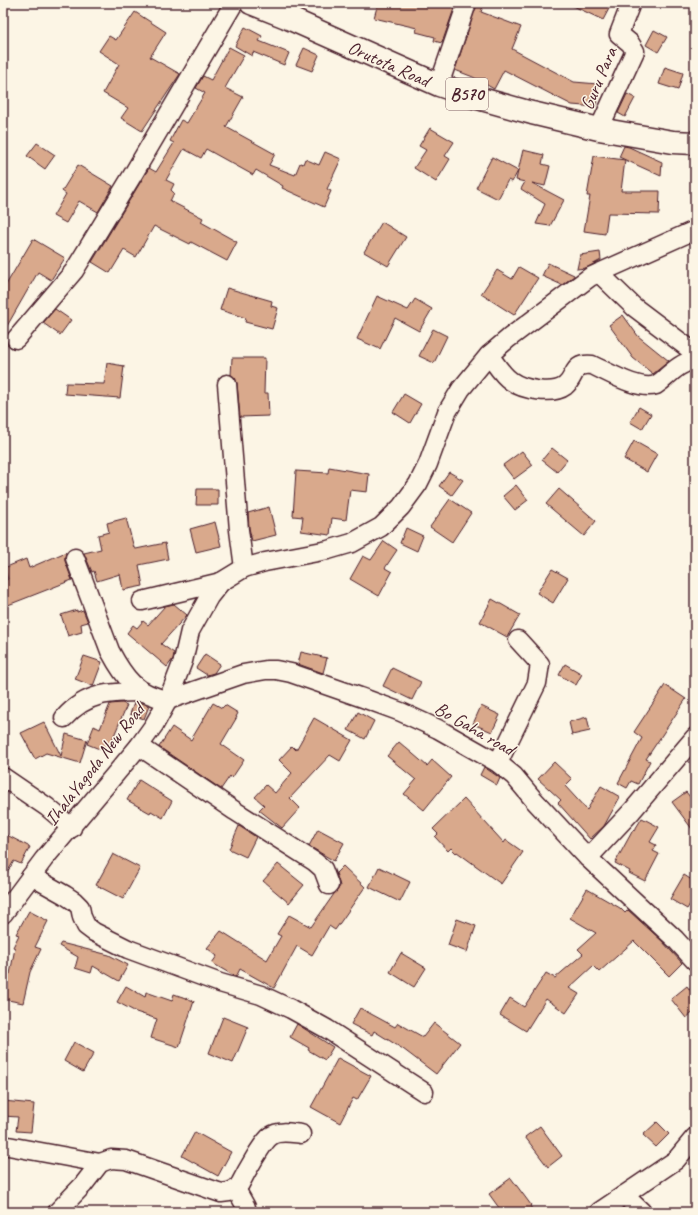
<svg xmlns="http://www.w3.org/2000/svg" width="698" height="1215" font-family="Caveat,sans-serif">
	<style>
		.building { fill: #d9a98c; stroke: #4a1f2b }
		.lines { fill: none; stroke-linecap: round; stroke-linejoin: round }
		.minor-casing { stroke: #4a1f2b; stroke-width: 21 }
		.major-casing { stroke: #4a1f2b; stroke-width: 25 }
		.minor { stroke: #fcf5e5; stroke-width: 18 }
		.major { stroke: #fcf5e5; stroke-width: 22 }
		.labels { text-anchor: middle; stroke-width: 3; stroke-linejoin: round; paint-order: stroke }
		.shield { fill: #fcf5e5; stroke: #7f5f63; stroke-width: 1 }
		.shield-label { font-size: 18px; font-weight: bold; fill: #4a1f2b }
		.street-label { font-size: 19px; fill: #4a1f2b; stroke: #fcf5e5 }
	</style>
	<rect width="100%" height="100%" fill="#fcf5e5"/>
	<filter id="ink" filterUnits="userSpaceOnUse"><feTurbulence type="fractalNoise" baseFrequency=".025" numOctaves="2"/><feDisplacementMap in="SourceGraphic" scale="8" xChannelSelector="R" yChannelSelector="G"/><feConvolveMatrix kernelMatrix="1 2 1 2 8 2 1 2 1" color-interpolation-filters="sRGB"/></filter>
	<g filter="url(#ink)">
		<!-- building -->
		<g class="building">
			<polygon points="378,3 456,3 442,43 434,41 435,37 416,32 417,28 374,18"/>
			<polygon points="477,3 484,3 481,12 521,27 512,49 574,82 598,84 596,107 572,105 504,70 494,89 473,77 455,70"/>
			<polygon points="567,3 612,3 603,20"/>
			<polygon points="135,12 166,32 150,57 180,74 142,131 121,118 128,108 103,93 119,64 99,51 109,36 116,40"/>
			<polygon points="245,27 262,36 259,41 289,53 284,65 253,52 252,56 235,46"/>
			<polygon points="654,30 667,37 658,52 646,45"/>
			<polygon points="229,47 244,55 225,88 243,97 226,127 275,154 269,165 295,175 300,163 303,164 305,159 319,165 325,152 341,159 327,189 331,191 324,207 282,188 283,186 256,170 253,175 206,149 201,158 184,149 166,180 174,184 171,190 174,193 170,201 203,218 201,222 237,242 227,261 191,242 190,244 154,226 136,257 124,250 110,273 92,262 149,168 156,172 174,143 170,141 181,120 187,123 205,93 196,88 203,76 211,80"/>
			<polygon points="304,48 319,55 312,71 296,65"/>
			<polygon points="665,67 683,73 678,90 659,84"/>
			<polygon points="627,94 635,98 625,117 618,113"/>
			<polygon points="430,128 454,142 445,156 450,159 436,182 414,168 426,150 419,146"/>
			<polygon points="37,143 55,155 45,169 27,156"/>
			<polygon points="624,146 629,147 662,162 661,176 619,157"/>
			<polygon points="523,150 544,155 542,164 550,166 545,186 532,183 564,200 550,226 536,224 545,204 521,189 525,182 516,180 518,171 512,182 508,180 498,199 476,188 492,157 518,171"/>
			<polygon points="594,156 625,160 621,191 660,191 659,214 608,213 605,234 584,231 590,196 587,196"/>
			<polygon points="78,165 113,186 98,212 79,201 66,223 53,216 66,194 62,191"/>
			<polygon points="382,222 406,237 388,266 364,252"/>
			<polygon points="33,239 65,258 51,280 38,272 3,333 3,290"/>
			<polygon points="600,252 601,260 586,268 577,269 580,255"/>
			<polygon points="548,263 574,275 574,276 562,285 542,276"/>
			<polygon points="519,267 538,278 514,315 481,294 497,270 512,279"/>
			<polygon points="227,288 272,301 271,306 278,308 272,329 245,322 246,318 220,310"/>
			<polygon points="377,296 408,310 415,299 432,309 419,331 395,318 380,349 357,339"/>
			<polygon points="55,309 71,320 60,335 43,323"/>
			<polygon points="623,315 638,336 669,361 653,374 633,358 609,325"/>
			<polygon points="433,329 447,336 434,363 419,356"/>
			<polygon points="232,358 265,358 264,393 268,393 269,416 240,417 237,383 235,378 231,375"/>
			<polygon points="107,363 124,366 120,398 65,394 66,383 104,384"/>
			<polygon points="404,394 421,404 410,423 393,412"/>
			<polygon points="639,407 651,414 642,429 630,422"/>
			<polygon points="634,441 657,454 647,472 624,459"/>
			<polygon points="552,448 567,460 557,472 542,460"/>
			<polygon points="522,451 533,465 514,479 503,465"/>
			<polygon points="329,467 369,474 367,492 350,490 346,520 332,518 330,535 301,531 303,517 293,516 296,471 328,473"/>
			<polygon points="449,472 463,480 452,495 439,486"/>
			<polygon points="516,485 528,500 515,510 503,496"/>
			<polygon points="197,489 218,489 218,505 196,505"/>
			<polygon points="559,489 596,521 584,536 546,504"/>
			<polygon points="450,499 471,513 452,542 430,527"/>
			<polygon points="269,507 276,535 252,541 249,528 248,513"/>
			<polygon points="126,518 134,548 136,549 165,543 168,559 139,565 143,586 123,590 120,574 97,581 94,571 92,572 84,553 101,549 98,535 109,532 107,523"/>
			<polygon points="215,522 221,546 196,552 190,529"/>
			<polygon points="406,528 423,536 417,551 400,543"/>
			<polygon points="384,541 397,550 385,568 392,572 379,596 350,579 363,556 371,560"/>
			<polygon points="66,552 65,557 65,561 72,580 3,607 3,581 8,579 4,568 26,559 29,568"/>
			<polygon points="552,569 568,578 553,603 537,593"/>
			<polygon points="492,599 520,615 507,637 480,622"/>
			<polygon points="174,604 187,615 161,644 174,653 173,659 167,667 127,633 133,625 137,628 143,621 148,625 165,606"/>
			<polygon points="77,610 77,612 83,610 88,622 81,624 82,632 68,636 61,615"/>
			<polygon points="301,652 327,658 323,673 298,664"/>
			<polygon points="205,654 220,664 214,673 207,675 196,668"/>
			<polygon points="84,656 102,662 93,686 75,679"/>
			<polygon points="565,664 582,674 576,685 559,675"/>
			<polygon points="392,668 421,682 412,700 383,686"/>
			<polygon points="665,685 686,699 646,759 650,761 638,784 631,781 627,788 618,783 642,738 634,732"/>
			<polygon points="122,703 127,705 107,752 87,744 94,726 100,729 110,704"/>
			<polygon points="134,703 142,703 149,706 144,719 130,714"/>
			<polygon points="213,703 222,708 225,705 238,713 236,717 237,717 221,744 244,760 232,778 230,776 221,789 159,747 172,727 191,740"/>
			<polygon points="481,706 500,715 492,732 473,724"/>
			<polygon points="358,712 374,721 365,739 348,730"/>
			<polygon points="587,717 590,731 572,735 569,722"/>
			<polygon points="314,718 352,740 340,761 330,755 290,798 300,808 282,828 259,810 264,805 255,797 266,785 275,793 292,773 279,760 292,746 296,750"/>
			<polygon points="44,722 61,756 66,734 87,740 80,763 46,753 35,759 21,733"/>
			<polygon points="399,742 427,766 432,760 451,777 424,810 404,794 416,780 387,756"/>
			<polygon points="554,762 572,779 565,786 587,810 601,786 620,797 604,826 590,839 558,803 561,800 538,779"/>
			<polygon points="484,767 500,778 497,785 480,775"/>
			<polygon points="139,780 172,801 163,818 151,811 150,813 127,800"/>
			<polygon points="686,792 695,803 695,833 672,802"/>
			<polygon points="464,799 504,843 506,840 523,852 501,884 457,852 456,853 451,848 448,851 435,837 438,834 433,829"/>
			<polygon points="642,818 659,827 650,842 656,845 653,851 659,854 645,881 629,873 630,871 615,863 633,830 634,831"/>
			<polygon points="239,826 256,837 246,857 229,849"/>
			<polygon points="318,829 344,843 334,861 309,846"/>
			<polygon points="3,833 30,847 21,864 14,861 3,879"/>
			<polygon points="113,854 140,868 123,899 96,885"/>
			<polygon points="278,864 304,885 289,903 263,881"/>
			<polygon points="343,866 365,887 335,930 329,926 312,955 297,946 274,988 240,969 236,977 212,963 217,956 207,948 221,931 267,960 281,936 277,934 289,915 311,927 334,894 337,891 340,886 336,873"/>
			<polygon points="379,867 410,882 400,902 369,887"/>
			<polygon points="684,875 695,882 695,896 687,909 670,899"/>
			<polygon points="587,889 620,908 625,913 628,910 662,941 682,963 669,976 634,941 599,972 593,966 569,988 579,994 566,1013 546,999 526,1031 500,1015 510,998 524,1007 546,973 555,978 583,954 578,949 596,933 570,918"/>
			<polygon points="29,911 48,921 35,947 41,949 30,972 23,1003 3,999 3,972 10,974 15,948 13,947 19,935 16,934"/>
			<polygon points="457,919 476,926 467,952 448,945"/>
			<polygon points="61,943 109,955 128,965 119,981 93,966 91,973 75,968 78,957 59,946"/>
			<polygon points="401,953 426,968 414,987 390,972"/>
			<polygon points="126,986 145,997 146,992 172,1001 174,994 194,1001 179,1047 151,1038 157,1019 136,1012 117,1002"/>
			<polygon points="687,986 695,997 695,1011 686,1018 671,999"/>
			<polygon points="360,1008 395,1027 398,1023 423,1037 434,1023 460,1043 436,1074 403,1049 374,1031 372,1035 351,1024"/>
			<polygon points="223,1017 248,1027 233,1063 209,1053"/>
			<polygon points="297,1024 333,1047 325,1060 308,1050 309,1048 290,1037"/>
			<polygon points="74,1042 94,1053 83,1072 64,1061"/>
			<polygon points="338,1058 371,1076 357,1100 353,1098 340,1123 311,1107"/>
			<polygon points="3,1101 34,1104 31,1132 16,1131 18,1117 3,1116"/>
			<polygon points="657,1122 669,1134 656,1147 643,1135"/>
			<polygon points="540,1126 562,1156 548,1167 525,1137"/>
			<polygon points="195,1132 231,1152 218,1176 182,1156"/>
			<polygon points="511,1178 531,1205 530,1206 534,1212 502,1212 489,1194"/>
		</g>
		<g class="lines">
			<defs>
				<g id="minor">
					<polyline points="286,17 293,3"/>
					<polyline points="439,85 467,3"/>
					<polyline points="599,129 635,51 630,43 619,34 631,3"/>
					<polyline points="599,273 634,307 695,353"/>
					<polyline points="16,339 74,271 132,176 234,3"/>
					<path d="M 489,355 C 496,364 502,375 511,381 C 523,390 553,395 565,386 C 577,376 571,363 592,365 C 608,372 639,391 656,385 C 659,383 663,380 666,377 C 675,369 683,362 695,360"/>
					<polyline points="227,384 239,530 244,568"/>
					<path d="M 75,558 L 110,651 C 125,679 136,694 168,700 L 243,674 L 266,670 L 276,670 L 291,673 L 363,698 L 401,712 L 438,729 L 498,763 L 514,776 L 534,800 L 588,858 L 675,939 L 695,961"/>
					<polyline points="142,601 221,582"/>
					<path d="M 64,718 C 87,692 111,692 143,692"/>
					<polyline points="139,746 235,811 315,862 323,869 329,885"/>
					<polyline points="498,763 537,683 540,664 518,640"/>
					<polyline points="3,777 47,807 72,828"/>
					<polyline points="588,858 632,811 695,737"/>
					<polyline points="31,876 65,895 74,901 80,907 82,917 86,926 94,932 128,949 220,983 261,995 291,1009 327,1029 424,1092"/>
					<polyline points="3,914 44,859 139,746 154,725 168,700 183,661 190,631 209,597 221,582 244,568 265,562 328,550 352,543 381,527 401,507 418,484 428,464 447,412 461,389 489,355 509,338 590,277 695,230"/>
					<polyline points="3,1145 100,1163"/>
					<polyline points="236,1189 246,1207"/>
					<polyline points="624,1195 642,1212"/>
					<path d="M 57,1212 L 83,1185 L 100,1163 L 111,1159 L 126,1160 L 221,1193 L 229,1192 L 236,1189 L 240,1184 C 245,1174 263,1141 271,1136 C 279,1130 292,1133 301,1134"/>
					<polyline points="599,1212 676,1160 695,1137"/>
				</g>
				<polyline id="major" points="251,3 286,17 439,85 474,97 532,113 599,129 673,142 695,143"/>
			</defs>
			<!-- minor casing -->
			<use href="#minor" class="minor-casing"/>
			<!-- major casing -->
			<use href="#major" class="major-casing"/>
			<!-- minor -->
			<use href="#minor" class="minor"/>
			<!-- major -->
			<use href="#major" class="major"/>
		</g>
	</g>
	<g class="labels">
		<!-- shield labels -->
		<rect class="shield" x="446" y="78" width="42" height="32" rx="3"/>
		<g class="shield-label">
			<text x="467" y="100">B570</text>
		</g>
		<!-- street labels -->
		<g class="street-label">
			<text transform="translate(389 63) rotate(24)" y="7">Orutota Road</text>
			<text transform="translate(598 78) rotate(-67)" y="7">Guru Para</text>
			<text transform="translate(475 728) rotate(30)" y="7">Bo Gaha road</text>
			<text transform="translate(94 764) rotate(-52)" y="7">IhalaYagoda New Road</text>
		</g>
	</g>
	<!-- margin -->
	<rect width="698" height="1215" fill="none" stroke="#fcf5e5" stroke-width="16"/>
	<rect x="8" y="8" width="682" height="1199" fill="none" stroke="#4a1f2b" stroke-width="1.5" filter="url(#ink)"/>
</svg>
